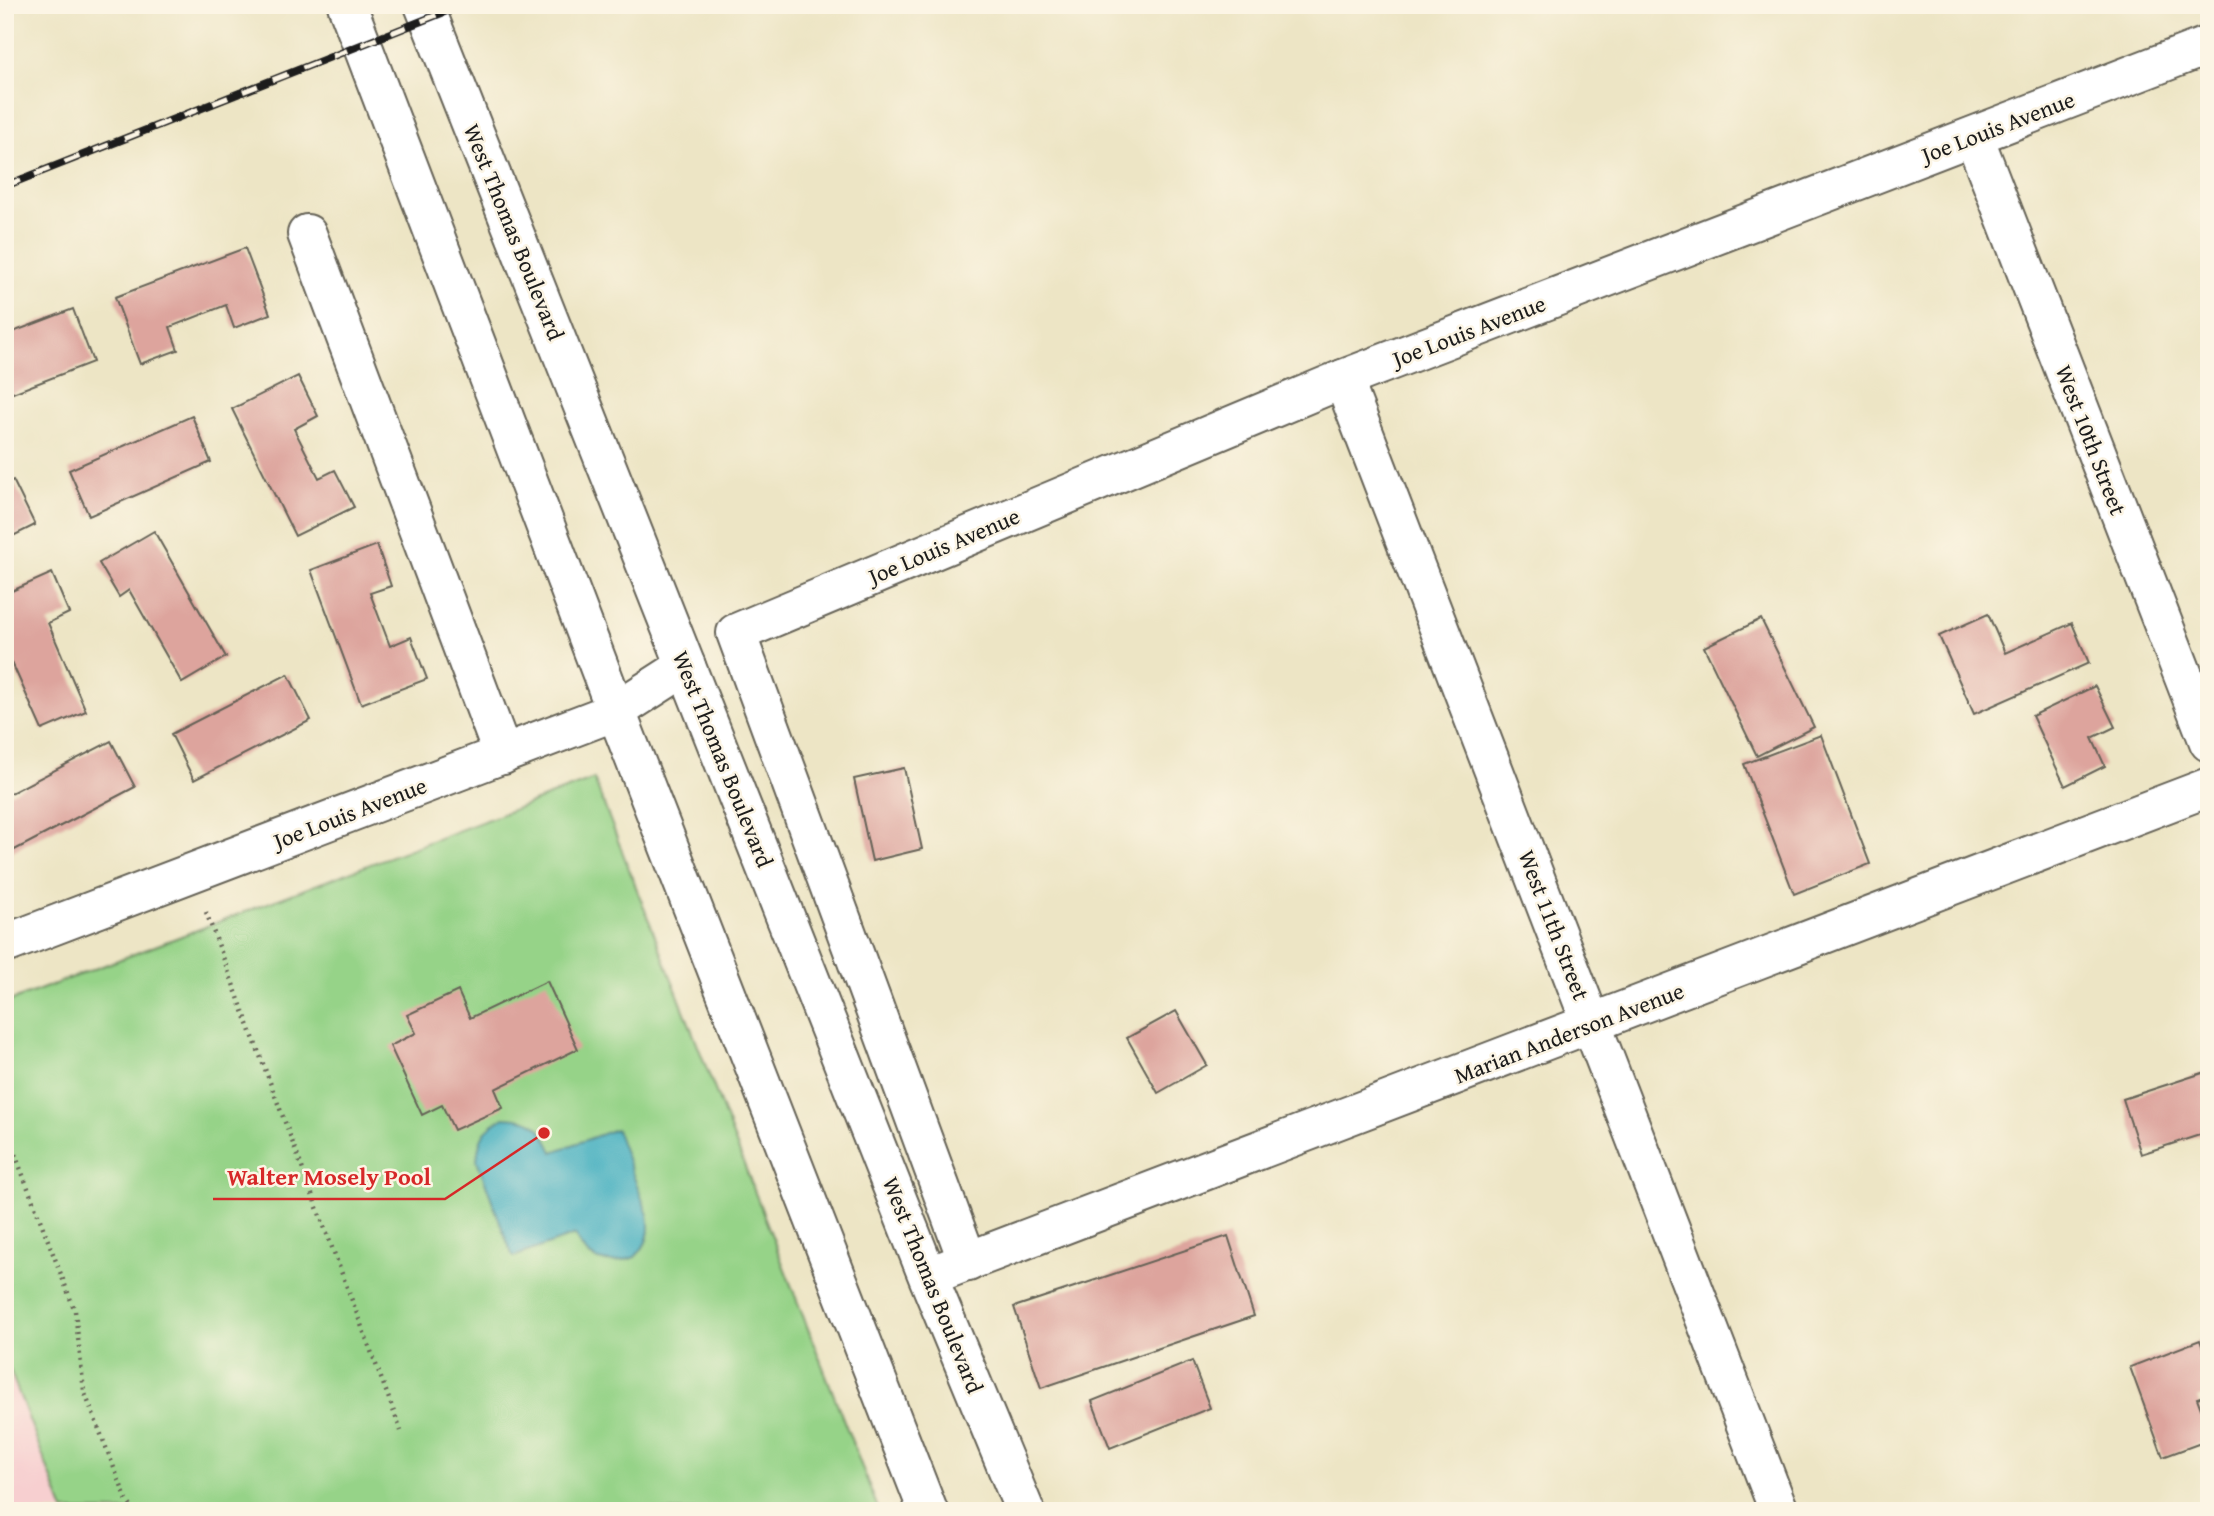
<svg xmlns="http://www.w3.org/2000/svg" width="2214" height="1516" font-family="'Gentium Book Plus',serif">
	<style>
		.built { fill: #f7cfd0 }
		.green { fill: #96d388; stroke: #597852; stroke-width: 2 }
		.water { fill: #42afc0; stroke: #2f666e; stroke-width: 2 }
		.building { fill: #dda49d }
		.lines { fill: none; stroke-linecap: round; stroke-linejoin: round }
		.minor-casing { stroke: #656257; stroke-width: 42 }
		.path { stroke: #656257; stroke-width: 4.5; stroke-dasharray: 2 5; stroke-linecap: butt }
		.minor { stroke: #fff; stroke-width: 38 }
		.rail-casing { stroke: #1c1c1c; stroke-width: 8 }
		.rail { stroke: #fcf5e5; stroke-width: 5; stroke-dasharray: 16; stroke-linecap: butt }
		.labels { text-anchor: middle; stroke-width: 5; stroke-linejoin: round; paint-order: stroke }
		.street-label { font-size: 23px; fill: #1c1c1c; stroke: #fcf5e5 }
		.leader { fill: none; stroke: #d62828; stroke-width: 2.5 }
		.callout-dot { fill: #d62828; stroke: #fcf5e5; stroke-width: 2.5 }
		.callout-label { font-size: 24px; text-anchor: middle; font-weight: bold; fill: #d62828; stroke: #fcf5e5; stroke-width: 5; stroke-linejoin: round; paint-order: stroke }
	</style>
	<rect width="100%" height="100%" fill="#fcf5e5"/>
	<filter id="ink" filterUnits="userSpaceOnUse"><feTurbulence type="fractalNoise" baseFrequency=".0143" numOctaves="2"/><feDisplacementMap in="SourceGraphic" scale="14" xChannelSelector="R" yChannelSelector="G"/><feConvolveMatrix kernelMatrix="1 2 1 2 8 2 1 2 1" color-interpolation-filters="sRGB"/></filter>
	<filter id="wash" filterUnits="userSpaceOnUse"><feTurbulence type="fractalNoise" baseFrequency=".00686" numOctaves="4" result="noise"/><feDisplacementMap in="SourceGraphic" scale="28" xChannelSelector="R" yChannelSelector="G"/><feGaussianBlur stdDeviation="1.57" result="paint"/><feColorMatrix in="noise" values="0 0 0 0 0 0 0 0 0 0 0 0 0 0 0 0 0 1.4 0 .05"/><feComposite in="paint" operator="in"/></filter>
	<g filter="url(#wash)">
		<rect width="100%" height="100%" fill="#ede5c5"/>
		<!-- built -->
		<polygon class="built" points="5,1357 64,1511 5,1511"/>
		<!-- green -->
		<polygon class="green" points="594,779 879,1511 64,1511 5,1357 5,1003"/>
		<!-- water -->
		<path class="water" d="M 504,1117 C 536,1118 540,1125 553,1152 L 616,1129 L 648,1215 C 651,1233 648,1244 635,1257 C 609,1267 587,1263 575,1235 L 513,1257 L 477,1160 C 479,1136 484,1129 504,1117 Z"/>
		<g id="blocks">
			<!-- building -->
			<g class="building">
				<polygon points="245,248 270,314 234,328 226,305 170,327 178,350 140,364 115,297"/>
				<polygon points="73,309 93,362 5,396 5,335"/>
				<polygon points="298,376 318,416 294,429 319,478 335,470 354,507 295,536 232,409"/>
				<polygon points="192,416 211,462 89,516 69,470"/>
				<polygon points="13,480 35,525 5,540 5,484"/>
				<polygon points="154,531 226,657 182,683 129,590 119,597 99,563"/>
				<polygon points="377,545 391,586 370,593 390,646 411,637 427,679 361,704 311,570"/>
				<polygon points="52,573 69,613 48,623 86,711 42,730 5,647 5,594"/>
				<polygon points="1988,614 2005,653 2072,623 2089,663 1974,714 1939,636"/>
				<polygon points="1761,619 1814,727 1757,756 1704,647"/>
				<polygon points="288,674 311,720 194,780 171,734"/>
				<polygon points="2095,686 2115,727 2092,738 2105,766 2065,786 2032,716"/>
				<polygon points="1821,735 1870,864 1794,894 1744,764"/>
				<polygon points="111,741 135,787 5,855 5,796"/>
				<polygon points="904,768 922,849 872,861 854,779"/>
				<polygon points="547,981 578,1049 495,1089 503,1108 454,1130 442,1105 422,1115 390,1046 416,1033 407,1015 458,991 470,1018"/>
				<polygon points="1176,1011 1207,1065 1158,1093 1127,1038"/>
				<polygon points="2209,1071 2209,1132 2141,1154 2123,1099"/>
				<polygon points="1228,1236 1254,1316 1041,1388 1014,1307"/>
				<polygon points="2200,1340 2209,1365 2209,1394 2197,1398 2209,1430 2209,1440 2163,1457 2130,1367"/>
				<polygon points="1192,1361 1210,1408 1110,1448 1092,1401"/>
			</g>
		</g>
	</g>
	<g filter="url(#ink)">
		<use href="#blocks" fill-opacity="0" stroke="#656257" stroke-width="2"/>
		<g class="lines">
			<defs>
				<g id="minor">
					<polyline points="347,5 616,711 928,1511"/>
					<polyline points="424,5 928,1277 1025,1511"/>
					<polyline points="1974,137 2209,742"/>
					<polyline points="307,234 503,755"/>
					<polyline points="1343,379 1779,1511"/>
					<polyline points="5,944 616,711 686,666"/>
					<polyline points="968,1262 736,633 1343,379 2209,45"/>
					<polyline points="945,1270 2209,787"/>
				</g>
			</defs>
			<!-- minor casing -->
			<use href="#minor" class="minor-casing"/>
			<!-- path -->
			<g class="path">
				<polyline points="206,912 401,1431"/>
				<polyline points="5,1128 75,1311 84,1391 127,1501 134,1511"/>
			</g>
			<!-- minor -->
			<use href="#minor" class="minor"/>
			<defs>
				<polyline id="rail" points="5,186 462,5"/>
			</defs>
			<!-- rail casing -->
			<use href="#rail" class="rail-casing"/>
			<!-- rail -->
			<use href="#rail" class="rail"/>
		</g>
	</g>
	<g class="labels">
		<!-- street labels -->
		<g class="street-label">
			<text transform="translate(1998 127) rotate(-21)" y="8">Joe Louis Avenue</text>
			<text transform="translate(514 232) rotate(68)" y="8">West Thomas Boulevard</text>
			<text transform="translate(1469 331) rotate(-21)" y="8">Joe Louis Avenue</text>
			<text transform="translate(2091 440) rotate(69)" y="8">West 10th Street</text>
			<text transform="translate(944 546) rotate(-23)" y="8">Joe Louis Avenue</text>
			<text transform="translate(723 759) rotate(68)" y="8">West Thomas Boulevard</text>
			<text transform="translate(350 813) rotate(-21)" y="8">Joe Louis Avenue</text>
			<text transform="translate(1554 925) rotate(69)" y="8">West 11th Street</text>
			<text transform="translate(1569 1033) rotate(-21)" y="8">Marian Anderson Avenue</text>
			<text transform="translate(933 1285) rotate(68)" y="8">West Thomas Boulevard</text>
		</g>
	</g>
	<!-- callouts -->
	<path class="leader" d="M544 1133L445 1199H213"/>
	<circle class="callout-dot" cx="544" cy="1133" r="7"/>
	<g class="callout-label">
		<text x="329" y="1185">Walter Mosely Pool</text>
	</g>
	<!-- margin -->
	<rect width="2214" height="1516" fill="none" stroke="#fcf5e5" stroke-width="28"/>
</svg>
